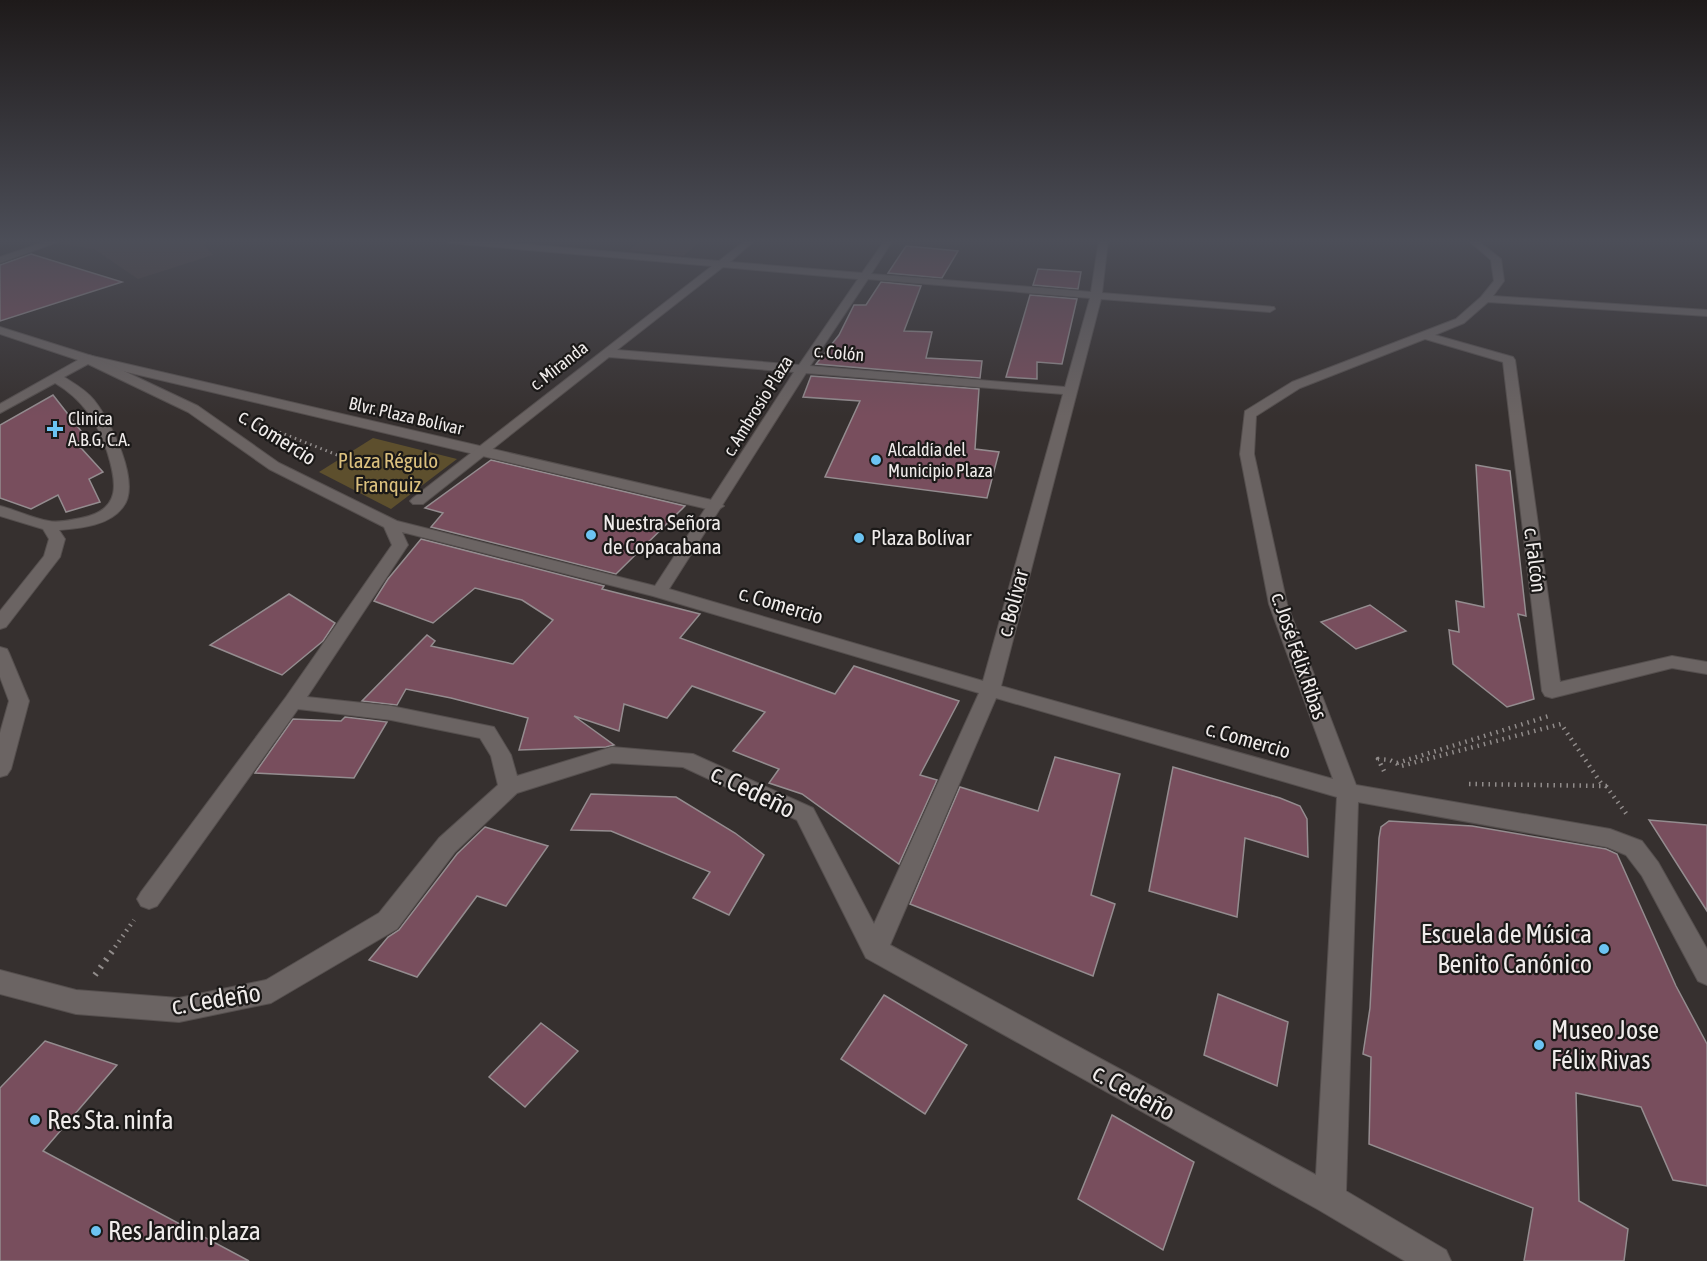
<svg xmlns="http://www.w3.org/2000/svg" width="1707" height="1261" font-family="'Asap Condensed',sans-serif">
	<style>
		.built { fill: #463a38 }
		.green { fill: #5d4f2d }
		.building { fill: #784e5d; stroke: #948c8f; stroke-width: 1.5 }
		.lines { fill: none; stroke-linecap: round; stroke-linejoin: round }
		.pedestrian-casing { stroke: #554f4e; stroke-width: 2 }
		.minor-casing { stroke: #554f4e; stroke-width: 2 }
		.path-far2 { stroke: #918c8b; stroke-width: 3; stroke-dasharray: 1.5 4; stroke-linecap: butt }
		.path-far1 { stroke: #918c8b; stroke-width: 4.5; stroke-dasharray: 1.5 5; stroke-linecap: butt }
		.path { stroke: #918c8b; stroke-width: 6; stroke-dasharray: 2 7; stroke-linecap: butt }
		.pedestrian { fill: #6b6463; fill-rule: evenodd }
		.minor { fill: #6b6463; fill-rule: evenodd }
		.poi-dot { fill: #6cc3f2; stroke: #1b1918; stroke-width: 2 }
		.labels { text-anchor: middle; stroke-width: 4.5; stroke-linejoin: round; paint-order: stroke }
		.far-street-label { font-size: 18px; fill: #f0eceb; stroke: #1b1918 }
		.far-poi-label { font-size: 18px; fill: #f0eceb; stroke: #1b1918; text-anchor: start }
		.street-label { font-size: 21px; fill: #f0eceb; stroke: #1b1918 }
		.park-label { font-size: 21px; fill: #dcc17e; stroke: #1b1918 }
		.poi-label { font-size: 21px; fill: #f0eceb; stroke: #1b1918; text-anchor: start }
		.near-street-label { font-size: 26px; fill: #f0eceb; stroke: #1b1918 }
		.near-poi-label { font-size: 26px; fill: #f0eceb; stroke: #1b1918; text-anchor: start }
	</style>
	<rect width="100%" height="100%" fill="#36302f"/>
	<!-- built -->
	<g class="built">
		<polygon points="71,240 211,240 203,244 213,255 138,279 94,249 61,244"/>
		<polygon points="643,240 702,240 683,256 629,250"/>
	</g>
	<!-- green -->
	<polygon class="green" points="373,438 457,459 391,509 319,472"/>
	<!-- building -->
	<g class="building">
		<polygon points="906,246 958,251 942,278 888,273"/>
		<polygon points="31,254 122,282 0,321 0,265"/>
		<polygon points="1038,269 1081,272 1078,289 1033,285"/>
		<polygon points="881,282 921,286 904,331 932,332 926,358 982,361 980,378 816,364 839,335 854,305 866,305"/>
		<polygon points="1030,295 1077,299 1062,364 1037,362 1037,379 1006,377"/>
		<polygon points="811,376 979,389 975,449 999,452 987,498 825,477 860,401 803,397"/>
		<polygon points="53,395 85,436 75,446 81,448 103,472 89,479 100,502 66,512 58,495 31,509 0,498 0,425"/>
		<polygon points="491,460 685,506 616,574 431,527 443,513 425,508"/>
		<polygon points="1476,465 1510,471 1526,616 1518,614 1534,699 1507,707 1453,664 1449,630 1459,632 1456,601 1484,607"/>
		<polygon points="421,539 604,586 602,589 700,614 680,638 835,694 854,666 959,701 920,775 937,780 899,864 802,794 769,783 779,769 733,751 765,712 692,686 667,718 624,704 619,731 574,716 614,745 606,747 519,750 528,718 451,698 406,689 397,705 362,701 427,635 435,641 431,646 513,664 553,620 522,600 475,588 433,623 374,601 388,579"/>
		<polygon points="289,594 335,623 323,641 282,675 210,645"/>
		<polygon points="1370,605 1406,631 1356,649 1321,622"/>
		<polygon points="345,717 387,722 354,778 255,773 293,719 341,721"/>
		<polygon points="1055,757 1120,774 1091,895 1115,904 1093,976 910,904 960,787 1038,811"/>
		<polygon points="1173,767 1280,798 1300,806 1307,819 1308,857 1245,838 1237,917 1149,891"/>
		<polygon points="591,794 676,797 735,833 764,855 729,915 693,898 710,872 611,831 571,830"/>
		<polygon points="1649,820 1707,825 1707,911"/>
		<polygon points="1389,821 1472,826 1606,849 1617,854 1676,986 1707,1044 1707,1186 1673,1180 1641,1107 1576,1093 1579,1201 1628,1229 1624,1261 1524,1261 1533,1208 1369,1144 1371,1057 1363,1054 1370,1008 1379,838 1381,827"/>
		<polygon points="485,827 548,846 506,906 477,896 417,977 369,960 388,937 399,930 457,854"/>
		<polygon points="1218,994 1288,1022 1277,1086 1204,1055"/>
		<polygon points="884,995 967,1045 925,1114 841,1059"/>
		<polygon points="541,1023 578,1051 525,1107 489,1077"/>
		<polygon points="45,1041 117,1065 43,1151 249,1261 0,1261 0,1088"/>
		<polygon points="1112,1115 1194,1162 1163,1250 1078,1199"/>
	</g>
	<g class="lines">
		<defs>
			<polygon id="pedestrian" points="88,355 716,501 724,506 716,511 84,362 84,356"/>
			<g id="minor">
				<polygon points="50,240 63,240 0,263 0,257"/>
				<path d="M 445,240 L 477,240 L 719,261 L 746,240 L 755,240 L 730,262 L 862,273 L 885,240 L 893,240 L 871,274 L 1091,292 L 1099,240 L 1108,240 L 1102,293 L 1274,307 L 1275,309 L 1270,312 L 1101,299 L 1001,686 L 1333,779 L 1269,604 L 1240,454 L 1245,411 L 1292,382 L 1456,319 L 1481,297 L 1494,281 L 1491,260 L 1468,240 L 1477,240 L 1501,259 L 1504,281 L 1493,296 L 1707,310 L 1707,316 L 1488,302 L 1464,323 L 1435,335 L 1513,357 L 1515,360 L 1560,682 L 1672,656 L 1707,662 L 1707,674 L 1672,668 L 1552,698 L 1545,696 L 1542,691 L 1503,362 L 1425,339 L 1300,388 L 1256,416 L 1254,454 L 1287,604 L 1356,785 L 1610,829 L 1642,841 L 1658,862 L 1707,949 L 1707,985 L 1698,981 L 1642,876 L 1626,855 L 1607,847 L 1358,802 L 1346,1191 L 1446,1250 L 1451,1261 L 1405,1261 L 1319,1210 L 866,958 L 797,820 L 683,767 L 612,763 L 517,793 L 455,852 L 397,929 L 271,1003 L 179,1022 L 76,1014 L 0,994 L 0,970 L 76,990 L 179,998 L 266,980 L 379,913 L 439,838 L 498,785 L 491,756 L 480,738 L 391,720 L 298,709 L 157,906 L 149,909 L 141,906 L 137,899 L 141,892 L 286,697 L 392,545 L 384,527 L 269,469 L 188,412 L 88,364 L 64,377 C 75,384 86,390 94,400 C 110,420 142,483 123,507 C 109,526 81,528 59,530 L 65,539 L 60,557 L 6,627 L 0,629 L 0,611 L 44,556 L 49,539 L 43,529 L 0,516 L 0,506 C 16,510 32,518 49,521 C 58,523 71,520 81,518 C 122,510 117,483 107,451 C 97,421 82,399 55,383 L 0,413 L 0,404 L 78,360 L 0,334 L 0,327 L 92,356 L 198,406 L 279,463 L 397,521 L 655,586 L 794,372 L 609,357 L 423,504 L 413,504 L 410,501 L 413,498 L 712,266 L 449,243 ZM 723,267 L 858,279 L 799,365 L 617,350 ZM 868,279 L 1090,298 L 1065,387 L 810,366 ZM 806,373 L 1063,394 L 983,681 L 669,589 ZM 402,532 L 653,596 L 979,693 L 874,924 L 813,808 L 693,754 L 612,747 L 517,776 L 511,755 L 494,727 L 391,706 L 307,697 L 408,545 ZM 996,698 L 1337,797 L 1316,1175 L 890,945 Z"/>
				<polygon points="0,647 7,649 9,653 29,701 11,769 7,775 0,777 0,733 9,701 0,677"/>
			</g>
		</defs>
		<!-- pedestrian casing -->
		<use href="#pedestrian" class="pedestrian-casing"/>
		<!-- minor casing -->
		<use href="#minor" class="minor-casing"/>
		<!-- path-far2 -->
		<polyline class="path-far2" points="259,424 342,457"/>
		<!-- path-far1 -->
		<g class="path-far1">
			<polyline points="1397,763 1549,716"/>
			<polyline points="1384,771 1378,759 1390,760 1401,766 1561,724 1603,786"/>
			<polyline points="1469,784 1607,786"/>
			<polyline points="1606,786 1628,816"/>
			<polyline points="115,947 134,920"/>
		</g>
		<!-- path -->
		<polyline class="path" points="95,975 116,946"/>
		<!-- pedestrian -->
		<use href="#pedestrian" class="pedestrian"/>
		<!-- minor -->
		<use href="#minor" class="minor"/>
	</g>
	<!-- sky -->
	<linearGradient id="sky" x2="0" y2="1"><stop stop-color="#1e1a1a"/><stop offset="0.58" stop-color="#4c4e58"/><stop offset="1" stop-color="#4c4e58" stop-opacity="0"/></linearGradient>
	<rect width="1707" height="416" fill="url(#sky)"/>
	<!-- markers -->
	<g class="poi-dot">
		<path d="M52 420h6v6h6v6h-6v6h-6v-6h-6v-6h6z"/>
		<circle cx="876" cy="460" r="6"/>
		<circle cx="591" cy="535" r="6"/>
		<circle cx="859" cy="538" r="6"/>
		<circle cx="1604" cy="949" r="6"/>
		<circle cx="1539" cy="1045" r="6"/>
		<circle cx="35" cy="1120" r="6"/>
		<circle cx="96" cy="1231" r="6"/>
	</g>
	<g class="labels">
		<!-- far-street labels -->
		<g class="far-street-label">
			<text transform="translate(839 353) rotate(5)" y="6">c. Colón</text>
			<text transform="translate(559 366) rotate(-38)" y="6">c. Miranda</text>
			<text transform="translate(758 406) rotate(-58)" y="6">c. Ambrosio Plaza</text>
			<text transform="translate(406 416) rotate(13)" y="6">Blvr. Plaza Bolívar</text>
		</g>
		<!-- far-poi labels -->
		<g class="far-poi-label">
			<text x="68" y="425">Clinica<tspan x="68" dy="21">A.B.G, C.A.</tspan></text>
			<text x="888" y="456">Alcaldía del<tspan x="888" dy="21">Municipio Plaza</tspan></text>
		</g>
		<!-- street labels -->
		<g class="street-label">
			<text transform="translate(277 437) rotate(32)" y="7">c. Comercio</text>
			<text transform="translate(1535 560) rotate(83)" y="7">c. Falcón</text>
			<text transform="translate(1013 603) rotate(-75)" y="7">c. Bolívar</text>
			<text transform="translate(781 605) rotate(17)" y="7">c. Comercio</text>
			<text transform="translate(1299 656) rotate(71)" y="7">c. José Félix Ribas</text>
			<text transform="translate(1248 740) rotate(16)" y="7">c. Comercio</text>
		</g>
		<!-- park labels -->
		<g class="park-label">
			<text x="388" y="468">Plaza Régulo<tspan x="388" dy="24">Franquiz</tspan></text>
		</g>
		<!-- poi labels -->
		<g class="poi-label">
			<text x="603" y="530">Nuestra Señora<tspan x="603" dy="24">de Copacabana</tspan></text>
			<text x="871" y="545">Plaza Bolívar</text>
		</g>
		<!-- near-street labels -->
		<g class="near-street-label">
			<text transform="translate(753 791) rotate(26)" y="9">c. Cedeño</text>
			<text transform="translate(216 999) rotate(-9)" y="9">c. Cedeño</text>
			<text transform="translate(1134 1092) rotate(29)" y="9">c. Cedeño</text>
		</g>
		<!-- near-poi labels -->
		<g class="near-poi-label">
			<text x="1592" y="943" text-anchor="end">Escuela de Música<tspan x="1592" dy="30">Benito Canónico</tspan></text>
			<text x="1551" y="1039">Museo Jose<tspan x="1551" dy="30">Félix Rivas</tspan></text>
			<text x="47" y="1129">Res Sta. ninfa</text>
			<text x="108" y="1240">Res Jardin plaza</text>
		</g>
	</g>
</svg>
